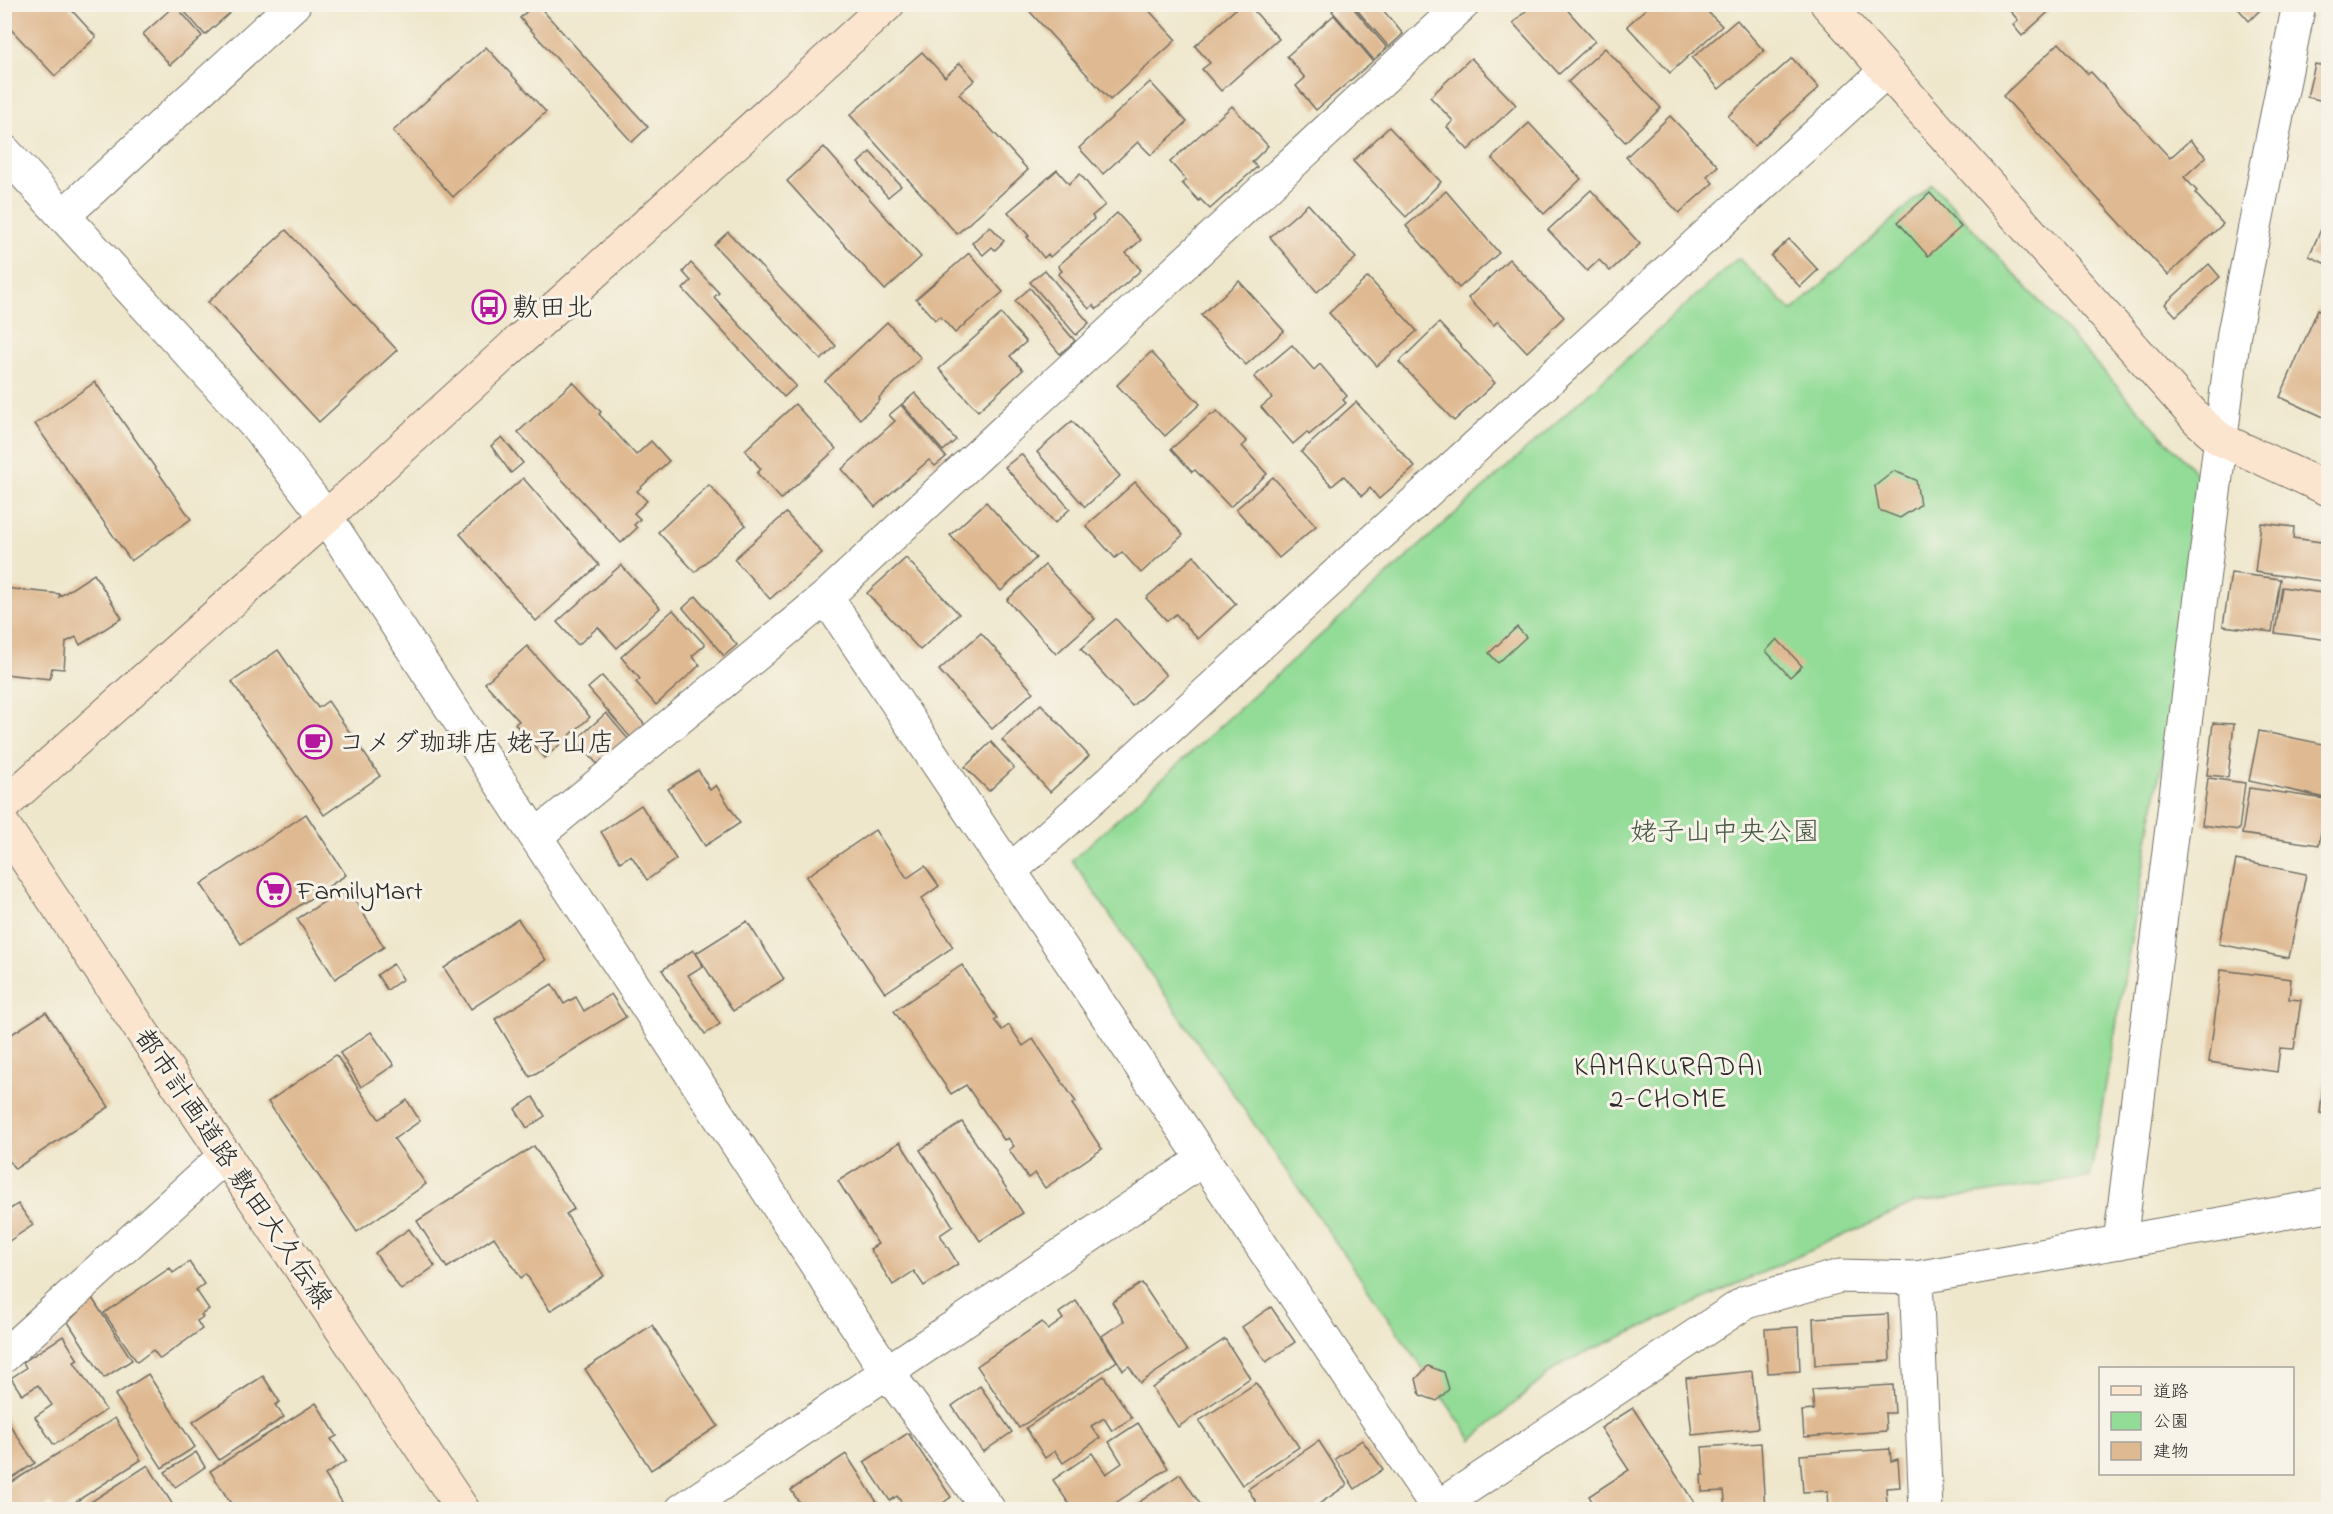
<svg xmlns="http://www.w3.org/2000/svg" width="2333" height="1514" font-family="'Indie Flower','Klee One',sans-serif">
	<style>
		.green { fill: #93dc97; stroke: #5f8461; stroke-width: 1.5 }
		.building { fill: #dfb992 }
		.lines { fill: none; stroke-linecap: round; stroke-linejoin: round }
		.street-casing { stroke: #706d63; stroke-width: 35 }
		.secondary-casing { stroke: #706d63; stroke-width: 35 }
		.street { stroke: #fff; stroke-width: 33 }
		.secondary { stroke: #fce5cf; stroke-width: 33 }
		.labels { text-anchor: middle; stroke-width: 6; stroke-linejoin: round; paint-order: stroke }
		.poi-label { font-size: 27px; fill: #2b2b2b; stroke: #f7f3e8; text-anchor: start }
		.park-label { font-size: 27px; fill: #455746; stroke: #f7f3e8 }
		.street-label { font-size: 27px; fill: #2b2b2b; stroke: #f7f3e8 }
		.neighbourhood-label { font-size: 28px; letter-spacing: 1.5px; fill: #2b2b2b; stroke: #f7f3e8 }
	</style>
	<rect width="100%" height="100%" fill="#f7f3e8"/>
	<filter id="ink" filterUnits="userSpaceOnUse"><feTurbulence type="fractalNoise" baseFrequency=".0167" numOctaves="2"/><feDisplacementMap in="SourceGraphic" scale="12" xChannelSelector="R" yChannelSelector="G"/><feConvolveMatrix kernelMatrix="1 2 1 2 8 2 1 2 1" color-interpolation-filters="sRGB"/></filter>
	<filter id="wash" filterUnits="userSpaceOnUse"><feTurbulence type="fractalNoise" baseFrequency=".008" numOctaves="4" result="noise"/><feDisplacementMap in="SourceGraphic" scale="24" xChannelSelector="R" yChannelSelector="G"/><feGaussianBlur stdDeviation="1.35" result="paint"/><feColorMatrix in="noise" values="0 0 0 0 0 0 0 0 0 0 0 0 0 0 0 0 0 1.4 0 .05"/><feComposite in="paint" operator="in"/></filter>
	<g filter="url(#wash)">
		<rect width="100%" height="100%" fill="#efe7cc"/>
		<!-- green -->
		<polygon class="green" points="1932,184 2209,487 2090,1177 1915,1203 1559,1365 1472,1440 1072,860 1738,258 1792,311"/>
		<g id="blocks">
			<!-- building -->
			<g class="building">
				<polygon points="4,4 66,4 96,37 55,76 4,22"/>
				<polygon points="178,4 227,4 232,11 205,35"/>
				<polygon points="534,4 537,4 648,127 632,142 520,18"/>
				<polygon points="1023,4 1143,4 1176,40 1110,100"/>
				<polygon points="1241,4 1248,4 1279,39 1221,91 1202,69 1210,63 1195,46"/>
				<polygon points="1339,4 1350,4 1387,48 1374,60 1332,11"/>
				<polygon points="1352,4 1378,4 1403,34 1389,47"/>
				<polygon points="1533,4 1562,4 1595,41 1559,74 1513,23"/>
				<polygon points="1651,4 1712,4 1715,7 1709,13 1722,26 1670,73 1627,26"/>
				<polygon points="2004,4 2057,4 2022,36 2013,25 2018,20"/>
				<polygon points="2234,4 2266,4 2249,21"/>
				<polygon points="175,5 202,36 170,65 143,34"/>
				<polygon points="1334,15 1373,61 1316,110 1296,86 1305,78 1287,56"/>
				<polygon points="1737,20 1764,51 1719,89 1692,58"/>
				<polygon points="2059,43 2088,74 2091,72 2170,158 2190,140 2206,157 2184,177 2197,191 2195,193 2223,224 2168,275 2003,96"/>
				<polygon points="486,47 546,112 453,197 393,131"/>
				<polygon points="1605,48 1661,108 1625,142 1568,82"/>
				<polygon points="922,52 945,77 960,63 975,80 959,94 1028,170 957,234 850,115"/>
				<polygon points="1471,58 1516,105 1468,150 1447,127 1453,121 1430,97"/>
				<polygon points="1792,58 1819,88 1754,146 1728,116"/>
				<polygon points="2315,64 2328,67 2328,102 2307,97"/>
				<polygon points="1150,82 1187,122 1151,155 1138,142 1103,174 1079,148"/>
				<polygon points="1232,106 1268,146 1252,162 1257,167 1210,209 1200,199 1199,201 1182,183 1186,180 1170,162"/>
				<polygon points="1670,116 1718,166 1707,176 1713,183 1679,213 1626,157"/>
				<polygon points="1529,123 1581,179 1544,214 1492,158"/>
				<polygon points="1389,127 1441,182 1406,217 1353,161"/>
				<polygon points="824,147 921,257 885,290 787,181"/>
				<polygon points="870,152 901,186 888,197 858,163"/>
				<polygon points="1057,170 1069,184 1080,174 1105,205 1092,216 1094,219 1050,257 1048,254 1044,258 1027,237 1029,236 1008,212"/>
				<polygon points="1591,190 1640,244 1610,271 1599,260 1587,271 1548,230"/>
				<polygon points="1446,191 1499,253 1459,288 1406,226"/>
				<polygon points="1930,193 1961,227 1928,256 1898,222"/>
				<polygon points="1308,204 1356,258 1317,292 1270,237"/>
				<polygon points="1117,213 1141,240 1126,253 1141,270 1097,309 1093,305 1089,309 1058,274 1062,271 1058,266"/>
				<polygon points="2328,214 2328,265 2309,256"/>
				<polygon points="990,226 1004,241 995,250 992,247 983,255 972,243"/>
				<polygon points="286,230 397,350 319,422 208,302"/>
				<polygon points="728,232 836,346 821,360 714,245"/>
				<polygon points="1789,239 1818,270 1800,287 1771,256"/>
				<polygon points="969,253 1003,292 955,333 940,316 935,320 916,299"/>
				<polygon points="1509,259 1564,317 1527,352 1498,321 1494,325 1468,298"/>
				<polygon points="691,263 719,293 714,297 796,386 784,397 683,289 691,281 683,272"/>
				<polygon points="2209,264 2220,277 2176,316 2165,304"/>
				<polygon points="1045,270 1089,323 1076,335 1030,282"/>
				<polygon points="1368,277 1417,331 1377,366 1329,313"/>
				<polygon points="1239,281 1284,331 1246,365 1201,315"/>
				<polygon points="1030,288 1075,341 1060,354 1015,301"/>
				<polygon points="2318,309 2328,314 2328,419 2280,397"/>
				<polygon points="1001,314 1026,342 1010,356 1023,370 978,411 939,369"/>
				<polygon points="887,322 921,358 879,398 880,400 860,419 825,381"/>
				<polygon points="1439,323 1495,383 1454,421 1399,362"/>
				<polygon points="1292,345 1314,370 1320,364 1347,396 1343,400 1346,403 1309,435 1307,432 1293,444 1261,407 1272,398 1254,377"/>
				<polygon points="1151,352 1200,404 1165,436 1117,385"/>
				<polygon points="95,382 191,519 131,561 35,424"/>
				<polygon points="573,382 601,412 599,414 636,455 651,441 669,461 637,491 647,501 634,513 640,519 634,525 637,528 621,543 518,432"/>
				<polygon points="915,393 956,440 943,451 902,404"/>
				<polygon points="1356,402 1415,467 1379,499 1370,488 1362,496 1344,476 1332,486 1301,452"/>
				<polygon points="795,404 836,449 781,499 757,473 761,469 745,450"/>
				<polygon points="901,405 946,457 935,466 929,460 875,507 842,469 895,421 889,415"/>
				<polygon points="1217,411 1247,442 1242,446 1267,474 1230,507 1195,470 1192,472 1171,449 1211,414 1212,415"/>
				<polygon points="1072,421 1120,476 1085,507 1037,452"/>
				<polygon points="502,437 523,463 511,473 491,446"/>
				<polygon points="1021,454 1070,509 1055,523 1005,467"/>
				<polygon points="1894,471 1916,480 1920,505 1900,518 1879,510 1875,486"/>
				<polygon points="1273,477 1316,526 1279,558 1236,509"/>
				<polygon points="523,478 599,565 536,621 460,534"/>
				<polygon points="1135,482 1183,535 1141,573 1122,552 1115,558 1086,526"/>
				<polygon points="709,485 746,525 695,572 658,532"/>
				<polygon points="986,502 1036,558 1001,591 950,535"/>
				<polygon points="786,513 822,553 770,599 734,559"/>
				<polygon points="2261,523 2294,527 2293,538 2328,543 2328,582 2255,572"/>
				<polygon points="1194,556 1236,604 1198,639 1176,614 1167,621 1146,598"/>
				<polygon points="906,558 959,614 920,650 867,593"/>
				<polygon points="621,565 660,608 617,648 598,627 578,645 557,622"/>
				<polygon points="1045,565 1095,619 1056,654 1007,600"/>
				<polygon points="2231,573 2280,579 2272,632 2223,626"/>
				<polygon points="94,574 122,618 80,645 76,637 66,642 64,669 52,668 50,679 4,674 4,588 60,594 59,597"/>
				<polygon points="2282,587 2328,594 2328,640 2275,633"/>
				<polygon points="696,596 737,645 724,656 683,608"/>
				<polygon points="673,610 705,645 692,656 700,665 656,705 636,682 640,679 621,657"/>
				<polygon points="1116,619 1166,675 1132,706 1081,649"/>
				<polygon points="1517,627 1526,637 1498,663 1489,653"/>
				<polygon points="981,633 1033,692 992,729 939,670"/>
				<polygon points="1777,639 1802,666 1790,677 1766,651"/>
				<polygon points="527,646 590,717 545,758 515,724 519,721 485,683"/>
				<polygon points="278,650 318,708 328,701 380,776 324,815 232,682"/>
				<polygon points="602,676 645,725 631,738 588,688"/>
				<polygon points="1041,704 1089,756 1050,792 1002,740"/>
				<polygon points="606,713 628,739 598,765 576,740"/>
				<polygon points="2213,723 2234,724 2228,777 2207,775"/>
				<polygon points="2259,731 2328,745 2328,785 2326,798 2249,781"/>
				<polygon points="991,742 1014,768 989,791 965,767"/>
				<polygon points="698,770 710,790 716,785 740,823 705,846 668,789"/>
				<polygon points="2208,778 2245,783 2239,830 2202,825"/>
				<polygon points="2249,788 2326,799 2319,845 2242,834"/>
				<polygon points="641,805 676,859 647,880 631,855 620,862 601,832"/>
				<polygon points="306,814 346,875 241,944 201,884"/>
				<polygon points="875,830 907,878 925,866 939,886 921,899 953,947 885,993 806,877"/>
				<polygon points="2236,860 2306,874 2289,958 2219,944"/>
				<polygon points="347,887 384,947 335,979 297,919"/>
				<polygon points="518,919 546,960 471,1009 444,968"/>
				<polygon points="747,921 784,979 733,1011 696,953"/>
				<polygon points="693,950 703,966 688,975 720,1024 705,1034 662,970"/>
				<polygon points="393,964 403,979 387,990 377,975"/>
				<polygon points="962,965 997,1018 994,1020 1002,1030 1009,1025 1023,1046 1033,1039 1076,1102 1072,1104 1102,1149 1045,1188 1035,1173 1028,1178 1009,1150 1014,1146 1008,1138 1004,1140 966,1085 951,1094 894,1011"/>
				<polygon points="2221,970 2291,979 2289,999 2301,1000 2294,1049 2280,1048 2277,1072 2209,1062"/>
				<polygon points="552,984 564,1004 576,997 584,1011 611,994 626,1017 530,1077 495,1019"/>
				<polygon points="46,1012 109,1107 15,1169 4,1154 4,1039"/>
				<polygon points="371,1032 394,1065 361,1087 340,1053"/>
				<polygon points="2327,1050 2328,1050 2328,1114 2320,1113"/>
				<polygon points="336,1055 379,1119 407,1100 420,1121 394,1139 426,1184 357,1232 268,1102"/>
				<polygon points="533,1097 545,1116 527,1128 515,1109"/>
				<polygon points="962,1122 1023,1213 980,1241 920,1150"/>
				<polygon points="900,1142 953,1226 940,1235 958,1264 924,1286 914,1271 893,1285 870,1249 878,1244 838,1181"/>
				<polygon points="534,1146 574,1209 566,1214 604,1276 550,1311 526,1274 521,1278 494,1237 447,1268 417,1221"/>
				<polygon points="18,1204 33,1225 9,1241 4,1234 4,1213"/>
				<polygon points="409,1229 435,1266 401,1290 375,1253"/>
				<polygon points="189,1262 204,1284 196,1290 209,1309 201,1315 203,1317 197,1321 202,1329 160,1359 153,1350 137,1362 104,1313 170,1268 173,1273"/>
				<polygon points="1142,1283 1187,1351 1140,1383 1129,1366 1123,1370 1102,1336 1124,1321 1112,1302"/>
				<polygon points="92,1298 132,1360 104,1378 68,1322"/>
				<polygon points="1076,1301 1117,1361 1019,1428 977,1366 1042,1322 1048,1330 1063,1319 1059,1313"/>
				<polygon points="1271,1307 1295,1342 1266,1362 1242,1327"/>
				<polygon points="1888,1314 1890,1361 1815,1365 1813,1318"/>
				<polygon points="652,1325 718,1426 651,1470 585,1369"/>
				<polygon points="1798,1327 1800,1371 1768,1373 1765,1329"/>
				<polygon points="63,1336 78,1360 74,1362 106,1410 54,1445 35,1417 52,1405 38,1385 22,1395 11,1378 26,1368 23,1362"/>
				<polygon points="1225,1339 1250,1378 1178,1427 1152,1388"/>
				<polygon points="1428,1366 1444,1372 1449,1389 1437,1401 1420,1395 1416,1379"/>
				<polygon points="1752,1371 1758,1428 1692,1435 1686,1378"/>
				<polygon points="148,1374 195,1447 162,1468 115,1395"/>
				<polygon points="263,1376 280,1402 275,1405 284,1417 219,1460 193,1422"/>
				<polygon points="1104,1376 1132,1418 1112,1431 1104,1418 1091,1426 1100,1438 1063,1463 1055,1451 1045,1458 1026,1428"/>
				<polygon points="1256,1383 1299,1447 1242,1485 1199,1421"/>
				<polygon points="1893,1385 1895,1413 1885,1413 1886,1431 1804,1437 1802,1411 1814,1410 1812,1390"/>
				<polygon points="980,1386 1012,1432 983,1452 952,1406"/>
				<polygon points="316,1403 337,1436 331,1439 346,1461 325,1475 347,1510 235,1510 210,1471"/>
				<polygon points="1633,1408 1660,1450 1699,1510 1597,1510 1589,1496 1629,1470 1601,1428"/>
				<polygon points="4,1416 35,1463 4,1483"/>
				<polygon points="115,1418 141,1460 63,1510 55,1510 51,1503 40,1510 14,1510 4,1494 4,1487"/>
				<polygon points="1138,1423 1168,1468 1105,1510 1073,1510 1053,1480 1092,1453 1106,1474 1122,1463 1109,1442"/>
				<polygon points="908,1433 951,1497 933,1510 907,1510 897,1496 890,1501 864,1462"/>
				<polygon points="1362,1440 1383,1469 1355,1489 1335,1459"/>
				<polygon points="1319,1441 1347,1485 1310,1510 1261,1510 1248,1489"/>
				<polygon points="1761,1443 1765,1510 1726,1510 1724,1491 1702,1492 1701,1475 1704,1475 1702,1447"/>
				<polygon points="1890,1449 1891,1461 1898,1459 1900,1487 1886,1488 1887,1504 1829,1509 1828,1491 1803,1492 1800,1455"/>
				<polygon points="196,1452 205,1467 175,1487 165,1472"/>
				<polygon points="846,1454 882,1510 804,1510 791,1490"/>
				<polygon points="148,1465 176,1510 85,1510 83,1507"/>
				<polygon points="1180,1474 1204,1510 1128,1510"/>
			</g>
		</g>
	</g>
	<g filter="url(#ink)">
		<use href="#blocks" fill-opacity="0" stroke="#706d63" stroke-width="1.5"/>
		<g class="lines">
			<defs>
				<g id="street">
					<polyline points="4,151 259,429 326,517 887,1372 989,1510"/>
					<polyline points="64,215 294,4"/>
					<polyline points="826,597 1439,1510"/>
					<polyline points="536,836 826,597 1463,4"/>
					<polyline points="1010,871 1102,789 1886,71"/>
					<polyline points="2120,1242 2234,333 2299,4"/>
					<polyline points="1916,1278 1926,1510"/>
					<polyline points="4,1356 226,1155"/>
					<polyline points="1438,1507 1746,1302 1840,1276 1916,1278 2328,1205"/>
					<polyline points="682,1510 1204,1159"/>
				</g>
				<g id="secondary">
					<polyline points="1827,4 2199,421 2220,439 2328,489"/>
					<polyline points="4,805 326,517 888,4"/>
					<polyline points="4,826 463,1510"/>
				</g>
			</defs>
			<!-- street casing -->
			<use href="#street" class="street-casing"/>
			<!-- secondary casing -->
			<use href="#secondary" class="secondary-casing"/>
			<!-- street -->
			<use href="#street" class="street"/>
			<!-- secondary -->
			<use href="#secondary" class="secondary"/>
		</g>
	</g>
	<!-- icons -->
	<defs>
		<symbol id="bus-ring" viewBox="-11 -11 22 22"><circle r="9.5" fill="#f7f3e8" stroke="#b5179e" stroke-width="1.5"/><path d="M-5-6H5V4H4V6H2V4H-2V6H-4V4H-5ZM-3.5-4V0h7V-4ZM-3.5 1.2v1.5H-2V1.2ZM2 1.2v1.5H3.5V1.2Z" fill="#b5179e"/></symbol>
		<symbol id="cafe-ring" viewBox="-11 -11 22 22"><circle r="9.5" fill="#f7f3e8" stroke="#b5179e" stroke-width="1.5"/><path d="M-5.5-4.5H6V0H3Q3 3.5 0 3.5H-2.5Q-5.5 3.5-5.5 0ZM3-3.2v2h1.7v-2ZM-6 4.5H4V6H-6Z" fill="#b5179e"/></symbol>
		<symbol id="supermarket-ring" viewBox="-11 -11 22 22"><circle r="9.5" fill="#f7f3e8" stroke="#b5179e" stroke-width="1.5"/><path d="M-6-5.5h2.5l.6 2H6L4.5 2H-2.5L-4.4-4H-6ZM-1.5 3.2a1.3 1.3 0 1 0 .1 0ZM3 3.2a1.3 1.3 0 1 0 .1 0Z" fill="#b5179e"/></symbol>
	</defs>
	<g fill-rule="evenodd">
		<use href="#bus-ring" x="470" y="288" width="38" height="38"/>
		<use href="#cafe-ring" x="296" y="723" width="38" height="38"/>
		<use href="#supermarket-ring" x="255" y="871" width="38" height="38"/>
	</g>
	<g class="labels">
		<!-- poi labels -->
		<g class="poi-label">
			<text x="512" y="316">敷田北</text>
			<text x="338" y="751">コメダ珈琲店 姥子山店</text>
			<text x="297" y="899">FamilyMart</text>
		</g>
		<!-- park labels -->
		<g class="park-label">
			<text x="1725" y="840">姥子山中央公園</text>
		</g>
		<!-- street labels -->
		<g class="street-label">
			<text transform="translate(234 1168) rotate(56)" y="9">都市計画道路 敷田大久伝線</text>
		</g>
		<!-- neighbourhood labels -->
		<g class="neighbourhood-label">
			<text x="1669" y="1075">KAMAKURADAI<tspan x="1669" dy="32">2-CHOME</tspan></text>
		</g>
	</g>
	<!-- margin -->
	<rect width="2333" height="1514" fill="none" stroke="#f7f3e8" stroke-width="24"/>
	<!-- legend -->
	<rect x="2099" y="1367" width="195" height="108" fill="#f7f3e8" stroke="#a5a39c" stroke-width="1.5"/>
	<rect x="2111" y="1386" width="30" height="9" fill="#fce5cf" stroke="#a5a39c" stroke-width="1.5"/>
	<text x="2153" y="1397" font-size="18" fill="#2b2b2b">道路</text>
	<rect x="2111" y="1412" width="30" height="18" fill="#93dc97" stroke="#a5a39c" stroke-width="1.5"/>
	<text x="2153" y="1427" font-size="18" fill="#2b2b2b">公園</text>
	<rect x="2111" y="1442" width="30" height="18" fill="#dfb992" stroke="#a5a39c" stroke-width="1.5"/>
	<text x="2153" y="1457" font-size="18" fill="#2b2b2b">建物</text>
</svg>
